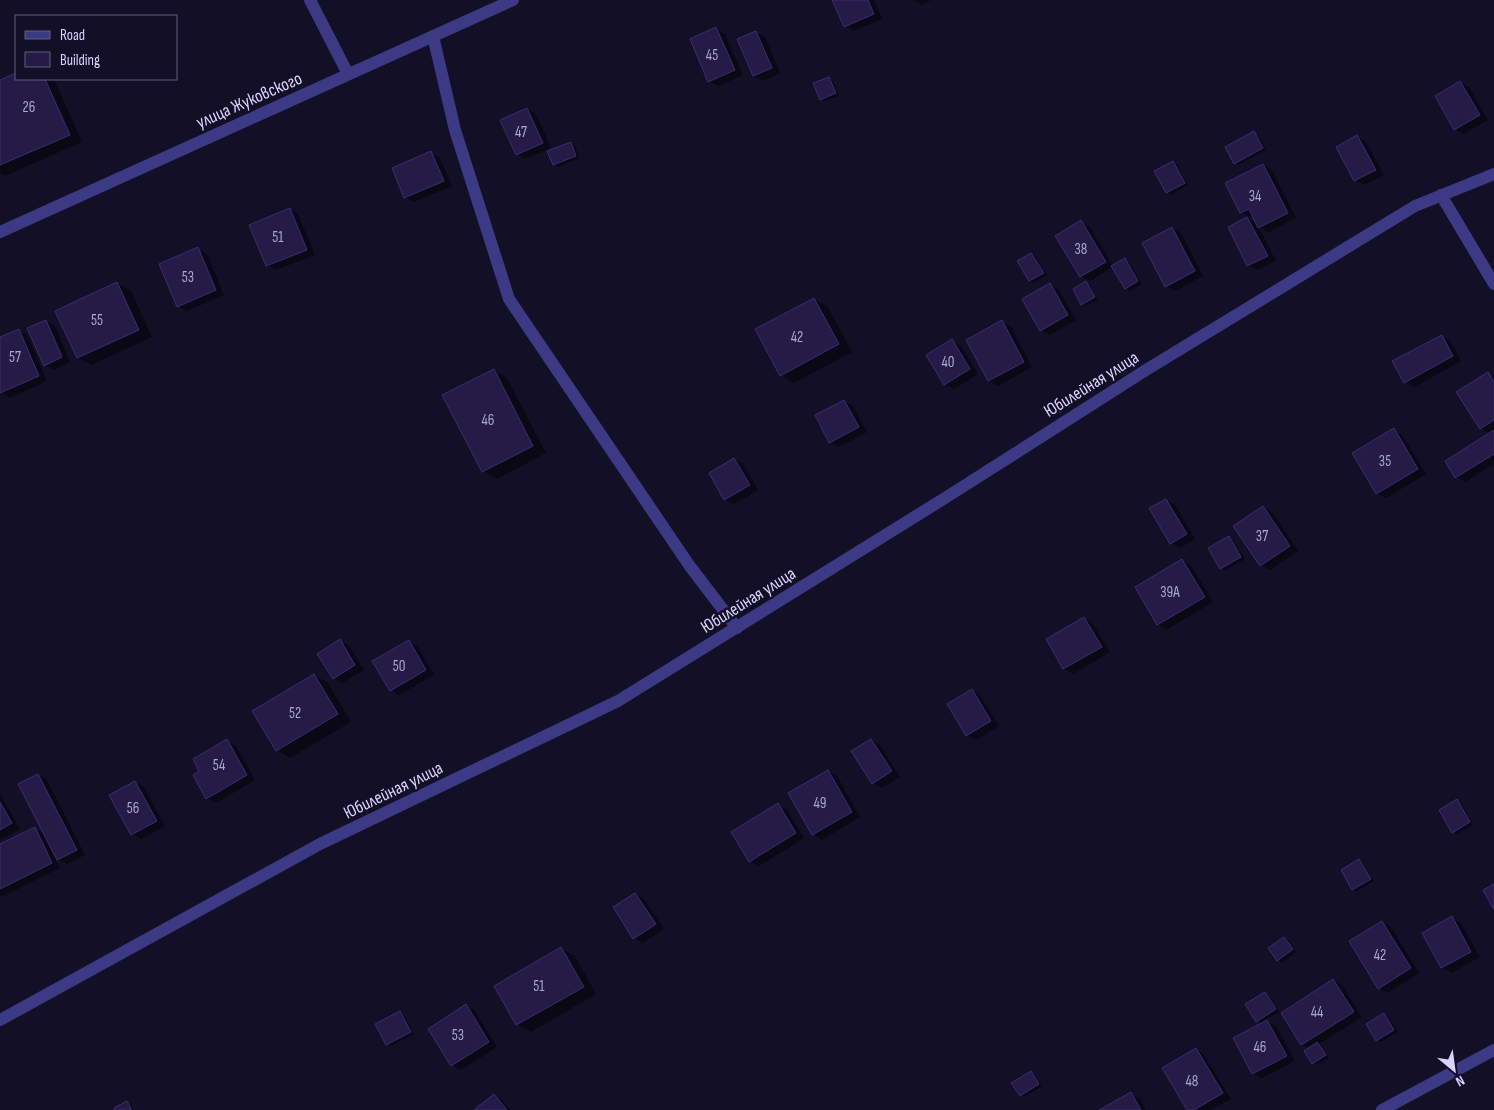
<svg xmlns="http://www.w3.org/2000/svg" width="1494" height="1110" font-family="'Sofia Sans Condensed',sans-serif">
	<style>
		.shadow { fill: #0007; fill-rule: evenodd }
		.building { fill: #241b47; stroke: #3b2d73 }
		.lines { fill: none; stroke-linecap: round; stroke-linejoin: round }
		.minor { stroke: #3d3a85; stroke-width: 12 }
		.labels { text-anchor: middle; stroke-width: 5; stroke-linejoin: round; paint-order: stroke }
		.number-label { font-size: 15px; fill: #aca6d1 }
		.street-label { font-size: 18px; fill: #d9d4ff; stroke: #130f26 }
	</style>
	<rect width="100%" height="100%" fill="#130f26"/>
	<!-- shadow -->
	<g class="shadow">
		<polygon points="833,0 874,0 882,19 854,31 845,26"/>
		<polygon points="914,0 931,0 922,5"/>
		<polygon points="716,29 725,34 743,75 718,86 709,81"/>
		<polygon points="756,32 765,37 780,73 763,81 754,76"/>
		<polygon points="16,74 16,79 54,79 82,142 5,176 0,173 0,81"/>
		<polygon points="829,78 833,81 839,96 825,101 821,99"/>
		<polygon points="1460,82 1469,87 1488,120 1464,134 1455,129"/>
		<polygon points="527,109 536,114 551,148 525,159 517,154"/>
		<polygon points="1254,133 1258,135 1266,150 1238,165 1234,163"/>
		<polygon points="1357,137 1366,142 1384,175 1364,185 1355,180"/>
		<polygon points="571,143 575,145 579,158 558,167 554,164"/>
		<polygon points="431,153 440,158 452,186 414,202 405,197"/>
		<polygon points="1173,162 1177,165 1188,185 1171,195 1167,192"/>
		<path d="M 1263,165 L 1272,170 L 1296,218 L 1268,232 L 1258,226 L 1276,261 L 1257,270 L 1248,265 L 1229,228 L 1249,217 L 1241,212 ZM 1253,215 L 1258,224 L 1248,218 Z"/>
		<polygon points="290,209 298,214 315,255 276,270 267,265"/>
		<polygon points="1081,222 1090,227 1113,266 1125,260 1129,262 1142,284 1130,291 1126,288 1113,267 1090,281 1081,276"/>
		<polygon points="1172,228 1181,233 1203,276 1175,291 1166,286"/>
		<polygon points="198,249 207,254 224,295 187,311 178,306"/>
		<polygon points="1031,254 1035,256 1047,275 1034,283 1030,280 1019,262"/>
		<polygon points="117,283 131,291 152,337 91,365 78,358"/>
		<polygon points="1086,283 1090,285 1098,300 1086,306 1082,304"/>
		<polygon points="1050,285 1059,290 1076,320 1050,335 1041,330"/>
		<polygon points="814,299 828,307 852,352 794,383 781,375"/>
		<polygon points="46,321 55,326 70,362 54,370 45,365"/>
		<polygon points="1002,322 1011,327 1032,367 998,386 989,381 968,341"/>
		<polygon points="19,330 27,335 47,381 10,398 0,391 0,338"/>
		<polygon points="1442,336 1450,341 1461,361 1414,387 1405,382"/>
		<polygon points="952,341 961,346 978,374 954,389 945,384"/>
		<polygon points="494,370 507,378 546,453 497,479 483,471"/>
		<polygon points="1488,374 1494,377 1494,464 1465,482 1456,477 1446,462 1490,434 1481,428"/>
		<polygon points="844,401 853,406 867,432 839,447 830,442"/>
		<polygon points="1394,430 1402,435 1426,474 1386,498 1377,493"/>
		<polygon points="734,459 743,464 758,490 734,504 725,499"/>
		<polygon points="1166,500 1175,505 1195,539 1180,548 1171,543 1151,509"/>
		<polygon points="1263,507 1272,512 1298,551 1270,570 1261,565"/>
		<polygon points="1229,537 1233,540 1245,559 1225,570 1221,568"/>
		<polygon points="1182,560 1191,566 1213,602 1166,630 1158,624"/>
		<polygon points="1084,619 1093,624 1110,652 1073,674 1064,669 1048,639"/>
		<polygon points="340,641 349,646 364,670 342,683 333,678"/>
		<polygon points="409,642 418,647 434,675 399,695 391,690"/>
		<polygon points="314,675 328,683 351,722 290,758 277,750"/>
		<polygon points="972,690 980,695 999,726 976,740 967,735"/>
		<polygon points="871,740 880,745 900,777 882,788 873,783"/>
		<polygon points="227,741 236,746 255,780 216,803 207,798 201,771"/>
		<polygon points="828,771 837,776 860,817 822,840 813,834"/>
		<polygon points="38,775 47,780 85,855 67,864 55,858 60,868 3,896 0,895 0,845 34,828 45,835"/>
		<polygon points="135,782 144,787 165,826 141,839 132,834"/>
		<polygon points="0,794 20,829 0,840"/>
		<polygon points="1457,801 1461,803 1473,825 1457,834 1453,832"/>
		<polygon points="778,805 787,810 804,838 759,866 750,861"/>
		<polygon points="1359,861 1363,863 1374,881 1357,891 1353,889"/>
		<polygon points="635,894 644,899 664,929 643,943 634,938"/>
		<polygon points="1452,918 1461,923 1480,957 1451,973 1442,967 1424,934"/>
		<polygon points="1382,922 1391,927 1419,973 1388,993 1379,988"/>
		<polygon points="1284,938 1288,940 1296,952 1282,963 1278,960 1270,949"/>
		<polygon points="561,949 575,956 596,994 531,1032 517,1024"/>
		<polygon points="1333,980 1342,985 1362,1017 1319,1044 1329,1058 1317,1065 1313,1063 1310,1049 1302,1044"/>
		<polygon points="1265,993 1269,996 1279,1012 1265,1020 1276,1026 1295,1061 1262,1078 1253,1073 1262,1024 1257,1021"/>
		<polygon points="466,1006 475,1011 497,1047 461,1070 452,1065"/>
		<polygon points="400,1013 404,1015 414,1034 391,1046 387,1044"/>
		<polygon points="1384,1014 1388,1017 1398,1032 1381,1042 1377,1040"/>
		<polygon points="1196,1049 1204,1055 1231,1099 1211,1110 1189,1110"/>
		<polygon points="1031,1073 1035,1075 1042,1086 1024,1097 1020,1095"/>
		<polygon points="1131,1094 1140,1099 1146,1110 1101,1110"/>
		<polygon points="494,1096 503,1101 510,1110 476,1110"/>
		<polygon points="127,1102 131,1104 134,1110 117,1110"/>
	</g>
	<!-- building -->
	<g class="building">
		<polygon points="832,0 868,0 874,14 844,27"/>
		<polygon points="716,27 735,70 708,82 690,39"/>
		<polygon points="756,31 772,68 753,76 737,39"/>
		<polygon points="16,73 16,79 45,79 70,135 0,165 0,80"/>
		<polygon points="829,77 836,93 820,100 813,83"/>
		<polygon points="1460,81 1480,115 1454,130 1435,96"/>
		<polygon points="527,108 543,143 516,155 500,120"/>
		<polygon points="1254,131 1263,148 1234,164 1225,147"/>
		<polygon points="1357,135 1376,170 1354,181 1336,147"/>
		<polygon points="571,142 576,156 553,165 547,151"/>
		<polygon points="431,151 444,181 404,198 392,168"/>
		<polygon points="1173,161 1185,183 1166,193 1154,171"/>
		<polygon points="1263,164 1288,213 1258,228 1249,209 1240,213 1225,183"/>
		<polygon points="290,208 307,250 266,266 249,225"/>
		<polygon points="1247,217 1268,256 1247,266 1228,227"/>
		<polygon points="1081,220 1106,262 1080,277 1055,236"/>
		<polygon points="1172,227 1195,271 1165,287 1142,243"/>
		<polygon points="198,247 216,290 177,307 159,264"/>
		<polygon points="1031,253 1044,273 1029,281 1017,261"/>
		<polygon points="1125,258 1138,281 1125,289 1111,266"/>
		<polygon points="1086,281 1095,297 1081,305 1073,289"/>
		<polygon points="117,282 139,330 77,358 55,311"/>
		<polygon points="1050,283 1068,315 1040,331 1022,299"/>
		<polygon points="814,298 839,344 780,376 755,329"/>
		<polygon points="46,320 62,357 44,366 27,328"/>
		<polygon points="1002,320 1024,362 988,381 966,340"/>
		<polygon points="19,329 39,376 0,393 0,337"/>
		<polygon points="1442,335 1453,356 1404,383 1392,361"/>
		<polygon points="952,339 970,369 944,385 926,355"/>
		<polygon points="494,369 533,446 482,472 442,395"/>
		<polygon points="1488,372 1494,382 1494,420 1480,429 1456,392"/>
		<polygon points="844,400 859,427 829,443 815,415"/>
		<polygon points="1394,428 1418,469 1376,494 1352,453"/>
		<polygon points="1494,430 1494,454 1455,478 1445,461"/>
		<polygon points="734,458 750,485 724,500 709,473"/>
		<polygon points="1166,499 1187,534 1170,544 1149,508"/>
		<polygon points="1263,506 1290,546 1260,566 1233,526"/>
		<polygon points="1229,536 1241,557 1220,569 1208,548"/>
		<polygon points="1182,559 1205,597 1157,625 1135,587"/>
		<polygon points="1084,617 1102,647 1063,669 1046,639"/>
		<polygon points="340,639 355,665 333,679 317,654"/>
		<polygon points="409,640 426,670 390,691 372,661"/>
		<polygon points="314,674 338,714 276,751 252,711"/>
		<polygon points="972,689 991,721 966,736 947,704"/>
		<polygon points="227,739 247,775 206,799 193,775 199,771 193,759"/>
		<polygon points="871,739 892,771 872,784 851,751"/>
		<polygon points="828,770 852,812 812,835 788,793"/>
		<polygon points="38,774 77,850 57,860 18,784"/>
		<polygon points="135,781 157,821 131,835 109,795"/>
		<polygon points="1457,799 1470,822 1452,833 1439,810"/>
		<polygon points="0,802 12,823 0,830"/>
		<polygon points="778,803 796,833 749,862 731,832"/>
		<polygon points="35,827 52,863 0,889 0,844"/>
		<polygon points="1359,859 1371,879 1352,890 1341,870"/>
		<polygon points="1494,884 1494,910 1483,890"/>
		<polygon points="635,893 656,924 633,939 613,907"/>
		<polygon points="1452,916 1471,952 1441,968 1422,933"/>
		<polygon points="1382,921 1411,968 1378,989 1349,941"/>
		<polygon points="1284,937 1293,949 1277,961 1268,948"/>
		<polygon points="561,947 584,987 516,1025 494,986"/>
		<polygon points="1333,979 1354,1012 1301,1045 1281,1013"/>
		<polygon points="1265,992 1276,1009 1256,1022 1245,1004"/>
		<polygon points="466,1004 489,1042 451,1066 428,1029"/>
		<polygon points="400,1011 411,1032 386,1045 375,1024"/>
		<polygon points="1384,1013 1394,1030 1376,1041 1366,1024"/>
		<polygon points="1267,1020 1287,1056 1252,1074 1233,1038"/>
		<polygon points="1317,1042 1326,1055 1312,1064 1304,1051"/>
		<polygon points="1196,1048 1223,1093 1194,1110 1187,1110 1162,1068"/>
		<polygon points="1031,1071 1039,1084 1020,1096 1011,1083"/>
		<polygon points="1131,1092 1141,1110 1099,1110"/>
		<polygon points="494,1094 507,1110 474,1110"/>
		<polygon points="127,1101 132,1110 115,1110 114,1108"/>
	</g>
	<g class="lines">
		<!-- minor -->
		<g class="minor">
			<polyline points="310,0 348,74"/>
			<polyline points="433,36 455,130 509,299 689,565 737,628"/>
			<polyline points="1441,195 1494,284"/>
			<polyline points="0,232 513,0"/>
			<polyline points="0,1020 320,844 618,701 945,498 1146,370 1415,206 1494,174"/>
			<polyline points="1382,1110 1494,1050"/>
		</g>
	</g>
	<g class="labels">
		<!-- number labels -->
		<g class="number-label">
			<text x="712" y="60">45</text>
			<text x="29" y="112">26</text>
			<text x="521" y="137">47</text>
			<text x="1255" y="201">34</text>
			<text x="278" y="242">51</text>
			<text x="1081" y="254">38</text>
			<text x="188" y="282">53</text>
			<text x="97" y="325">55</text>
			<text x="797" y="342">42</text>
			<text x="15" y="362">57</text>
			<text x="948" y="367">40</text>
			<text x="488" y="425">46</text>
			<text x="1385" y="466">35</text>
			<text x="1262" y="541">37</text>
			<text x="1170" y="597">39А</text>
			<text x="399" y="671">50</text>
			<text x="295" y="718">52</text>
			<text x="219" y="770">54</text>
			<text x="820" y="808">49</text>
			<text x="133" y="813">56</text>
			<text x="1380" y="960">42</text>
			<text x="539" y="991">51</text>
			<text x="1317" y="1017">44</text>
			<text x="458" y="1040">53</text>
			<text x="1260" y="1052">46</text>
			<text x="1192" y="1086">48</text>
		</g>
		<!-- street labels -->
		<g class="street-label">
			<text transform="translate(249 100) rotate(-24)" y="6">улица Жуковского</text>
			<text transform="translate(1091 384) rotate(-32)" y="6">Юбилейная улица</text>
			<text transform="translate(748 600) rotate(-32)" y="6">Юбилейная улица</text>
			<text transform="translate(393 790) rotate(-26)" y="6">Юбилейная улица</text>
		</g>
	</g>
	<!-- legend -->
	<rect x="15" y="15" width="162" height="65" fill="#130f26" stroke="#625e7d"/>
	<rect x="25" y="31" width="25" height="8" fill="#3d3a85" stroke="#625e7d"/>
	<text x="60" y="40" font-size="15" fill="#d9d4ff">Road</text>
	<rect x="25" y="52" width="25" height="15" fill="#241b47" stroke="#625e7d"/>
	<text x="60" y="65" font-size="15" fill="#d9d4ff">Building</text>
	<!-- north arrow -->
	<g transform="translate(1454 1070) rotate(151)" stroke="#130f26" stroke-width="4" paint-order="stroke">
	<path d="M0-4L9 19L0 12L-9 19Z" fill="#d9d4ff"/>
	<text y="-8" font-size="14" font-weight="bold" text-anchor="middle" fill="#d9d4ff">N</text>
	</g>
</svg>
